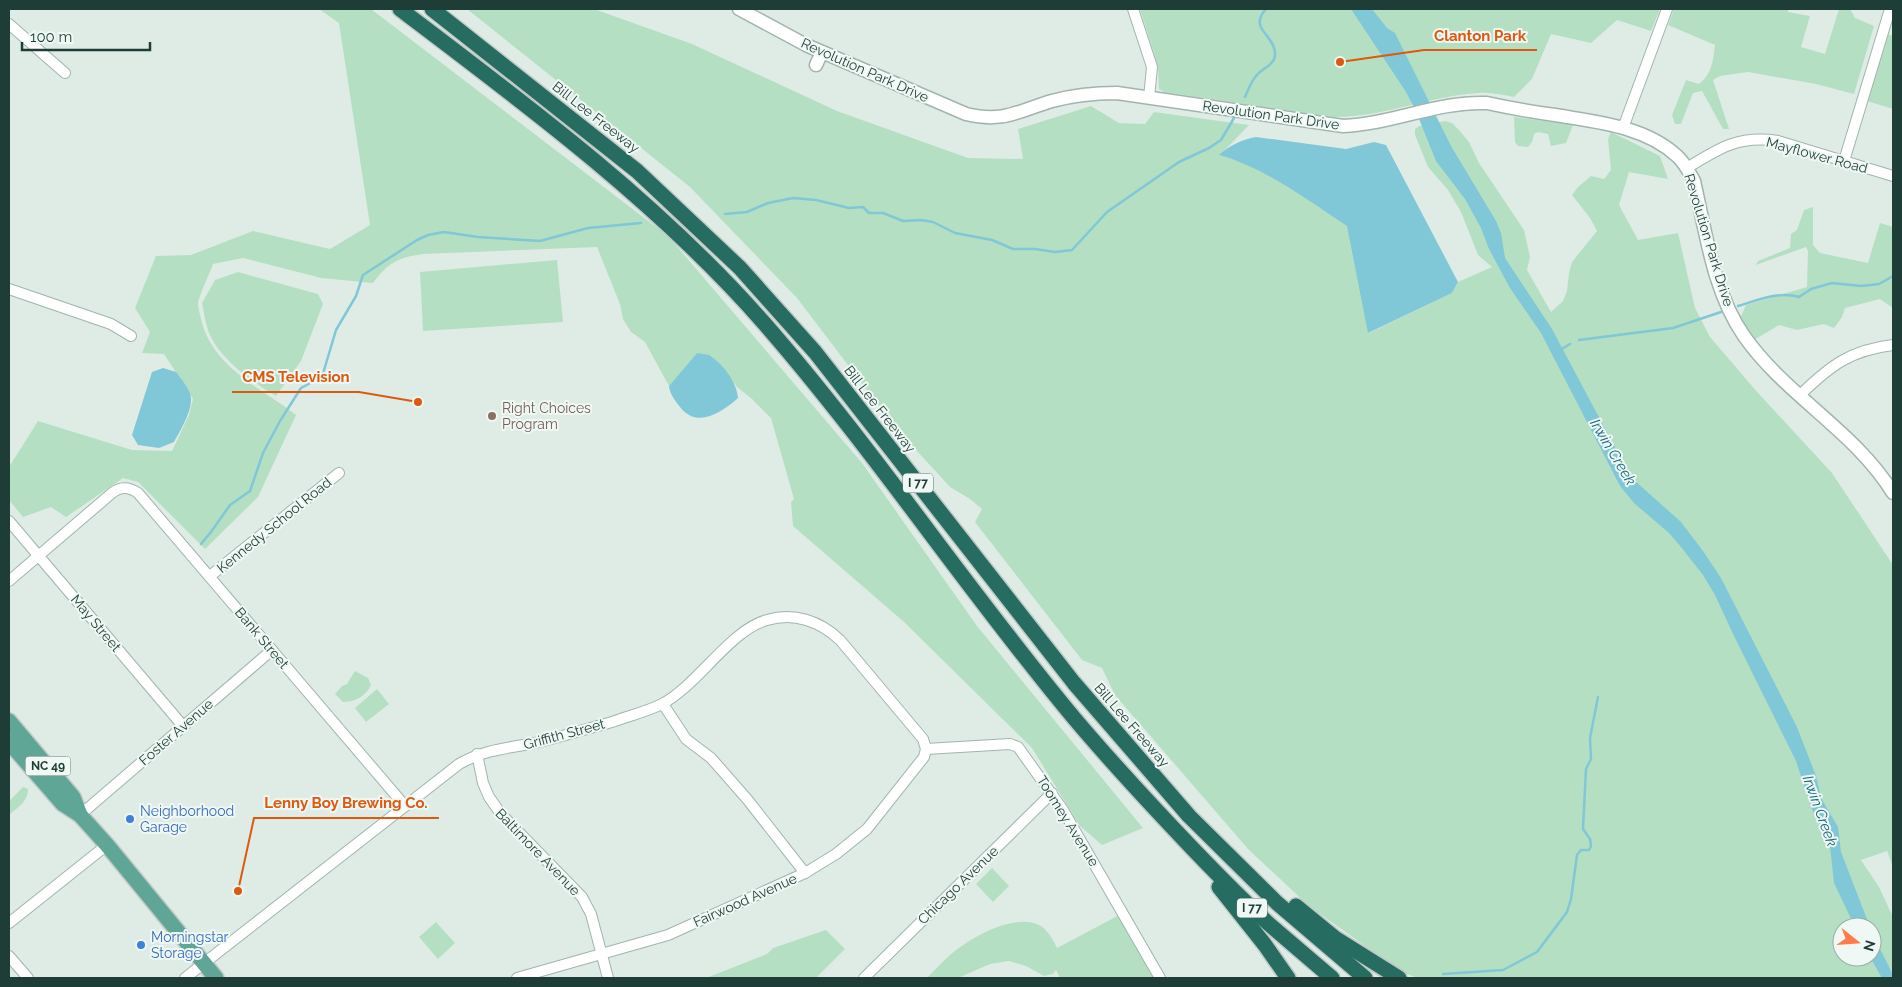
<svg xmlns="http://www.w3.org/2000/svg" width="1902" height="987" font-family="Raleway,sans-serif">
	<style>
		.green { fill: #b5dfc2; fill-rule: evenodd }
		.water { fill: #80c7d7 }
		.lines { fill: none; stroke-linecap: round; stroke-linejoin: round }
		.stream { stroke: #80c7d7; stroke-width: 2.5 }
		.minor-casing { stroke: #a1b4ae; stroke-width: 12 }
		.tertiary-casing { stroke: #a1b4ae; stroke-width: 15 }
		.primary-casing { stroke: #c0c9c7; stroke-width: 18 }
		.motorway-casing { stroke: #c0c9c7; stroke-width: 18 }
		.minor { stroke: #fff; stroke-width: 10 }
		.tertiary { stroke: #fff; stroke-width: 12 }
		.primary { stroke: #5fa696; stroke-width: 15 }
		.motorway { stroke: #276c60; stroke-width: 15 }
		.education-dot { fill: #8d6e63; stroke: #eff8f4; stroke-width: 2 }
		.shop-dot { fill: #3f7fe0; stroke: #eff8f4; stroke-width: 2 }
		.labels { text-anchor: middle; stroke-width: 4; stroke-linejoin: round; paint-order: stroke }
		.shield { fill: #eff8f4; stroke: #5d756f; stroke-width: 1 }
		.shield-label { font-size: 12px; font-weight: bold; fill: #1e3d36 }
		.street-label { font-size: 14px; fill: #1e3d36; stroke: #eff8f4 }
		.education-label { font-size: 14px; fill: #785e54; stroke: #eff8f4; text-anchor: start }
		.shop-label { font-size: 14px; fill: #366cbe; stroke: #eff8f4; text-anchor: start }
		.water-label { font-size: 15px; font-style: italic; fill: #13697e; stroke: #eff8f4 }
		.leader { fill: none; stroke: #de580e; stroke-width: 2 }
		.callout-dot { fill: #de580e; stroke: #eff8f4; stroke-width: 2 }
		.callout-label { font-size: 15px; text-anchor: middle; font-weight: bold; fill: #de580e; stroke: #eff8f4; stroke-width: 4; stroke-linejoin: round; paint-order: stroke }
	</style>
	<rect width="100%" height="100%" fill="#dfece6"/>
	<!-- green -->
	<g class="green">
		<path d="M 319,9 L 371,9 L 668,236 L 862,463 L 977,626 L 1143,828 L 1102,845 L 1080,826 L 1032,748 L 904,622 L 793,526 L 791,502 L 794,499 L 771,418 L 752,399 L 737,387 L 725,370 L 697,353 L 669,386 L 645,342 L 631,332 L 623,319 L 620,304 L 597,247 L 423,254 C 397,258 389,262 373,283 L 321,278 L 243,258 L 213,264 C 210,273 199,295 198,304 C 198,308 200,314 201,319 C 212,367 261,388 296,415 L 258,497 L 205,549 L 138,482 L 123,478 L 66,517 L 51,507 L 23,517 L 9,500 L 9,467 L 38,421 L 132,450 L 172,451 L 189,415 L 193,399 L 164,354 L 142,353 L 150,332 L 135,308 L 156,256 L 191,255 L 253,231 L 330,249 L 370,225 L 339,23 Z"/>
		<path d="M 467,9 L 594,9 L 692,44 L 837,111 L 968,158 L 1023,159 L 1018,129 L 1091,106 L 1119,123 L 1145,124 L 1154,112 L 1249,125 L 1220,155 C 1267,168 1307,200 1348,226 L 1369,333 L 1452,293 L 1458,282 L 1492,267 L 1478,255 L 1461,212 L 1448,190 L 1428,167 L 1415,135 L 1415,129 L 1419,126 L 1445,121 L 1452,123 L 1459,130 L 1469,142 L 1479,163 L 1524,230 L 1530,257 L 1527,270 L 1551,312 L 1563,301 L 1567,291 L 1569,273 L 1572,262 L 1597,231 L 1590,218 L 1572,195 L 1578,187 L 1591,176 L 1604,179 L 1611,170 L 1608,139 L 1611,132 L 1660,156 L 1668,179 L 1629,172 L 1619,205 L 1638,240 L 1678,233 L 1695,308 L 1710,337 L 1758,393 L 1832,473 L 1893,565 L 1893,867 L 1887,851 L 1861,860 L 1879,887 L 1893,917 L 1893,978 L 1418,978 L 1402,972 L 1309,906 L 1248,849 L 1115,695 L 1102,668 L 1082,660 L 975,522 L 982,509 L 970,499 L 950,487 L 895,427 L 797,298 L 690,187 ZM 1842,927 L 1872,927 L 1872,957 L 1842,957 Z"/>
		<path d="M 1140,9 L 1660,9 L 1651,31 L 1617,20 L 1591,43 L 1551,34 L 1532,79 L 1514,97 C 1503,95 1490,92 1479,93 C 1429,96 1382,118 1332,117 L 1164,92 L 1159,89 L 1158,69 L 1155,56 Z"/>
		<path d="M 1674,9 L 1788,9 L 1788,12 L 1810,16 L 1801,47 L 1825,54 L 1839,9 L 1850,9 L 1855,18 L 1874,26 L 1854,94 L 1816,84 L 1748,72 L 1720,76 L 1713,80 L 1729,129 L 1723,129 L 1702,91 L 1693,93 L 1681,124 L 1675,124 L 1672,115 L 1686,80 L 1699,84 C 1712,74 1713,61 1715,45 L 1668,25 Z"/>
		<polygon points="1887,34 1893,36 1893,109 1867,101"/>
		<polygon points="1514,117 1573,125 1566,143 1551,146 1548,134 1538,132 1534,134 1532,142 1528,147 1518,146 1515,142"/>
		<polygon points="1813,207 1813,245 1820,253 1868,263 1880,223 1893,227 1893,308 1880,299 1845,308 1842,317 1834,328 1824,324 1797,330 1779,325 1754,340 1740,319 1746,305 1807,287 1808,251 1806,247 1756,265 1758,261 1790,248 1791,234 1797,230 1804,210"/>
		<polygon points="557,260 563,322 423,331 420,272"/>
		<path d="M 238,272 L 318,294 L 323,304 L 301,361 L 276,396 C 252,382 217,357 208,330 C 205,322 204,312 202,303 L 215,280 Z"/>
		<path d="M 355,671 L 368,678 L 371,685 C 366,696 355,702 343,702 L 335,694 L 342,686 L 347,684 Z"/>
		<polygon points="377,689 389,704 366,722 355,708"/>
		<path d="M 23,787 L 28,789 C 28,802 18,807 9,815 L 9,801 Z"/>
		<polygon points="992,868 1009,886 993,902 976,884"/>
		<path d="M 1123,913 L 1160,978 L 1060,978 L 1056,970 L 1053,974 L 1044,976 L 1026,966 L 1009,961 L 990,964 L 958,978 L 927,978 C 934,971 941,963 949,956 C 968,939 1015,911 1041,926 C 1048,931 1054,941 1057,948 Z"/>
		<polygon points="436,922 455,943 438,959 419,937"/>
		<polygon points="826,930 845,949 816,978 706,978 767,954 773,948"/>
	</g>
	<!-- water -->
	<g class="water">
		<polygon points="1351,9 1372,9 1387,28 1395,33 1451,146 1496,221 1501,233 1505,258 1552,329 1627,470 1634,480 1681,522 1703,551 1721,578 1797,727 1816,776 1821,798 1838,827 1841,852 1870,927 1855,927 1834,883 1830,846 1811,807 1796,761 1734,636 1715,595 1703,575 1681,547 1669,533 1634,503 1620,486 1541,333 1510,288 1489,249 1481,228 1465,199 1436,161 1415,109 1406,92"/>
		<path d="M 1256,137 L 1346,149 L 1374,142 L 1386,145 L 1458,282 L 1452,293 L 1368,333 L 1347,226 C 1307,200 1266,168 1219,155 C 1228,146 1243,139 1256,137 Z"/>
		<path d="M 697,353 C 700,354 706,354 709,355 C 723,364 737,382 738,398 C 721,413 697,429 680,407 C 675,400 670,395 669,386 Z"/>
		<path d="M 163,368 L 176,372 C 181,379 192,391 191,400 C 191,413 180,431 174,442 L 159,448 L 138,445 L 132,435 L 152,372 Z"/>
		<path d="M 1872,933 C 1876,943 1893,971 1893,978 L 1882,978 L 1870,957 L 1872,957 Z"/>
	</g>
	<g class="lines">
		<!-- stream -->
		<g class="stream">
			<path d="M 1245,97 C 1248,90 1251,82 1256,76 C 1262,68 1276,65 1275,53 C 1274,34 1248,29 1266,9"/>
			<polyline points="725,214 747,212 768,203 793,198 816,200 849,208 863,207 869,213 883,213 903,221 921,220 933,222 955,233 992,240 1013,249 1035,249 1055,252 1072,250 1107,212 1179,162 1209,148 1221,140 1234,118"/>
			<path d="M 1738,306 C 1758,300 1779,291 1799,297 L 1811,289 L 1832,283 L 1861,286 L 1879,284 L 1893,276"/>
			<polyline points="1579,340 1673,328 1721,312"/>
			<polyline points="1560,350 1570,344"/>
			<polyline points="201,544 211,532 230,505 250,491 263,453 280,421 301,388 322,377 336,330 356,296 363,275 417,240 428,235 444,232 478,237 540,241 588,228 641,223"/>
			<polyline points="1443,974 1503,970 1537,952 1567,912 1571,899 1577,855 1581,850 1589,850 1591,846 1590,839 1583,829 1586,769 1591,759 1590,738 1598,697"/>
		</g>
		<defs>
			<g id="minor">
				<polyline points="1133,9 1152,67 1149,98"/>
				<polyline points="9,24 65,73"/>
				<polyline points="1623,128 1667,9"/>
				<polyline points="1844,161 1890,9"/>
				<path d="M 1687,168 C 1719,148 1739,135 1778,141 L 1893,176"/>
				<polyline points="9,289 111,324 131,336"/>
				<path d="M 1800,395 C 1830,366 1850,350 1893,345"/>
				<polyline points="9,521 183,726"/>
				<polyline points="210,576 339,473"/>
				<path d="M 9,581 L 112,493 C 121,486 129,487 138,493 L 405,806"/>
				<polyline points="663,704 686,739 711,758 747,799 805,873"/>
				<polyline points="926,749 1010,744 1018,747 1063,810 1160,978"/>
				<polyline points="477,754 483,783 489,797 501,814 582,897 591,914 608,978"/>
				<polyline points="80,815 272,650"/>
				<polyline points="9,923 107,845"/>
				<polyline points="9,956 28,978"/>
				<path d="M 185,978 L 459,764 C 483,750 508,748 535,743 C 561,737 586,729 612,722 C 628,716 646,712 662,704 C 698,685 730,630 767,620 C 794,612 820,621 840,640 L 923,739 L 926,749 L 924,757 L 867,829 L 836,854 L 805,873 L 668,935 L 517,978"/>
				<polyline points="864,978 1052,793"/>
			</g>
			<g id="tertiary">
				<path d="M 739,9 L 806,45 L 966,114 C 1004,123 1018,111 1052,101 C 1074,95 1095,93 1117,93 L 1343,126 C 1392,124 1438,101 1487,103 C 1510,108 1532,112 1555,115 C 1596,122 1645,126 1677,156 C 1685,163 1689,172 1694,181 C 1706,233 1713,291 1744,336 C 1786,396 1855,431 1893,493"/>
				<polyline points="816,65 822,52"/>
			</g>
			<g id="primary">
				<polyline points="9,721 73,797 80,815"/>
				<polyline points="9,742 63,804 80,815 107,845 216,978"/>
			</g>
			<g id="motorway">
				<path d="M 400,9 C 526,104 660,204 764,323 C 874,449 967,590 1074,718 C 1112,763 1152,806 1193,849 C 1218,875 1243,901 1270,925 C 1291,943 1312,961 1332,978"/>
				<polyline points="432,9 637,171 740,268 815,352 1074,683 1189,816 1277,903 1365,978"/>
				<polyline points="1219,887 1265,945 1288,978"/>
				<polyline points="1296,906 1335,938 1399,978"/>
			</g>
		</defs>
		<!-- minor casing -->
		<use href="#minor" class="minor-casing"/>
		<!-- tertiary casing -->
		<use href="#tertiary" class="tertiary-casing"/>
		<!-- primary casing -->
		<use href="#primary" class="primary-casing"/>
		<!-- motorway casing -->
		<use href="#motorway" class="motorway-casing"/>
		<!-- minor -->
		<use href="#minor" class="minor"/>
		<!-- tertiary -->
		<use href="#tertiary" class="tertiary"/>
		<!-- primary -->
		<use href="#primary" class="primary"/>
		<!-- motorway -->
		<use href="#motorway" class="motorway"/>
	</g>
	<!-- markers -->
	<circle class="education-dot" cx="492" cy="416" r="5"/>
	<g class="shop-dot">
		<circle cx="130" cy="819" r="5"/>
		<circle cx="141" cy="945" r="5"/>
	</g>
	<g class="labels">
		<!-- shield labels -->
		<g class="shield">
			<rect x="903" y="473.5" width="30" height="19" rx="4"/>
			<rect x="25.5" y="756.5" width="45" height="19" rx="4"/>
			<rect x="1237" y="898.5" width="30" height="19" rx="4"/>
		</g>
		<g class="shield-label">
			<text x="918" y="487">I 77</text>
			<text x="48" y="770">NC 49</text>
			<text x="1252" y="912">I 77</text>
		</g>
		<!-- street labels -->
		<g class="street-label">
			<text transform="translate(865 70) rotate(24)" y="5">Revolution Park Drive</text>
			<text transform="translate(1271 115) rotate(8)" y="5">Revolution Park Drive</text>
			<text transform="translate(596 117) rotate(38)" y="5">Bill Lee Freeway</text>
			<text transform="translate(1817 155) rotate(15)" y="5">Mayflower Road</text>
			<text transform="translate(1709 240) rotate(73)" y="5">Revolution Park Drive</text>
			<text transform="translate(880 409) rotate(52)" y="5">Bill Lee Freeway</text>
			<text transform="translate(274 525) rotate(-39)" y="5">Kennedy School Road</text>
			<text transform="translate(96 623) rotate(50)" y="5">May Street</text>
			<text transform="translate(262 638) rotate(50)" y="5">Bank Street</text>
			<text transform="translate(1132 725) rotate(49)" y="5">Bill Lee Freeway</text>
			<text transform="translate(176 732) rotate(-41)" y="5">Foster Avenue</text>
			<text transform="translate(564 734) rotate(-15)" y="5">Griffith Street</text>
			<text transform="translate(1068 821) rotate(58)" y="5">Toomey Avenue</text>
			<text transform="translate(538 852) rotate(46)" y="5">Baltimore Avenue</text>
			<text transform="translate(958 885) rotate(-44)" y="5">Chicago Avenue</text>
			<text transform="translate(745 900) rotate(-24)" y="5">Fairwood Avenue</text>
		</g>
		<!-- education labels -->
		<g class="education-label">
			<text x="502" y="413">Right Choices<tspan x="502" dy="16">Program</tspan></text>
		</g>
		<!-- shop labels -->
		<g class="shop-label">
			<text x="140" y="816">Neighborhood<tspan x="140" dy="16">Garage</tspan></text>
			<text x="151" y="942">Morningstar<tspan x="151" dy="16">Storage</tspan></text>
		</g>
		<!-- water labels -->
		<g class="water-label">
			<text transform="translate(1613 452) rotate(59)" y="5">Irwin Creek</text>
			<text transform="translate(1820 811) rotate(70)" y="5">Irwin Creek</text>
		</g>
	</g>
	<!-- callouts -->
	<path class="leader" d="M1340 62L1424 50H1537M418 402L359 392H232M238 891L254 818H439"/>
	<g class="callout-dot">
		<circle cx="1340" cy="62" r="5"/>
		<circle cx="418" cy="402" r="5"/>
		<circle cx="238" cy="891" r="5"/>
	</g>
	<g class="callout-label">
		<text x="1480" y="41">Clanton Park</text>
		<text x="296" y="382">CMS Television</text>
		<text x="346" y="808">Lenny Boy Brewing Co.</text>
	</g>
	<!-- border -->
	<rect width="1902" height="987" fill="none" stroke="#1e3d36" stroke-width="20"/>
	<!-- north arrow -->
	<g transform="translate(1857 942) rotate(107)"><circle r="24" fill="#eff8f4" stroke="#9bada8"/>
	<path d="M0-4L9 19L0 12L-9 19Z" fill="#ff7c49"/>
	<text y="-8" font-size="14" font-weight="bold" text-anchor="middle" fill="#1e3d36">N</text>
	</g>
	<!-- scale -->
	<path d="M22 42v8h128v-8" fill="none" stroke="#1e3d36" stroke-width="2.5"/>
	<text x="30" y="42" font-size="15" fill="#1e3d36" stroke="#eff8f4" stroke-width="4" paint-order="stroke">100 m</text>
</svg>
